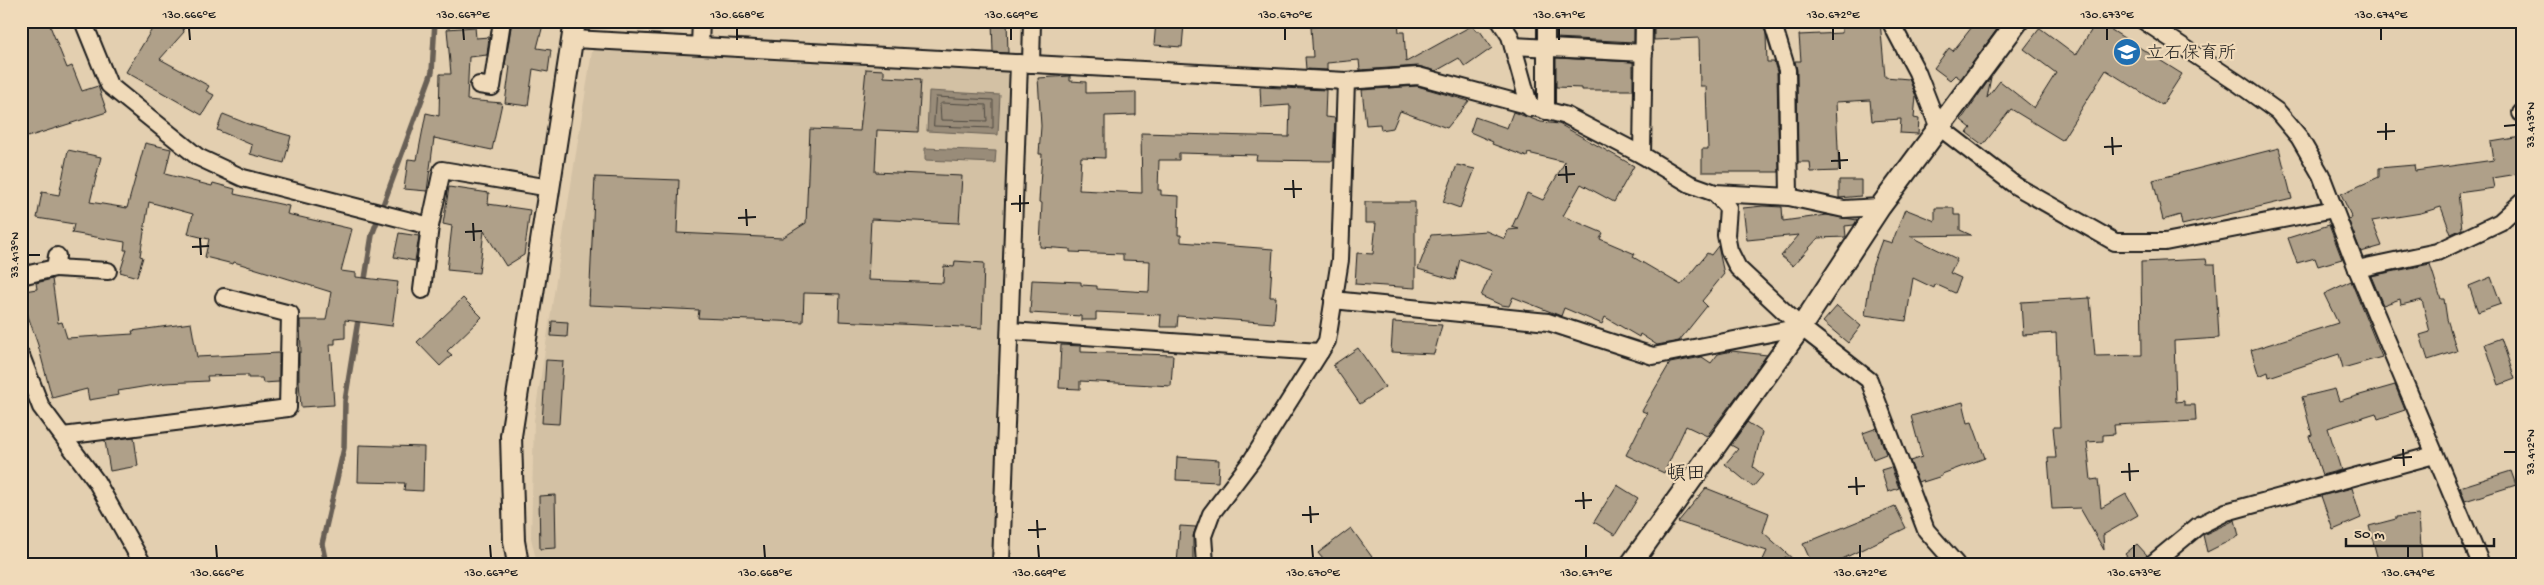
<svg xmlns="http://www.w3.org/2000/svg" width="2544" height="585" font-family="'Gochi Hand','Klee One',sans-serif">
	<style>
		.built { fill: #d3c1a4 }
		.water { fill: #998c79; stroke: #675f54 }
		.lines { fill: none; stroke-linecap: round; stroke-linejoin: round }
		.shore { stroke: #4e4941; stroke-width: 1 }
		.stream { stroke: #675f54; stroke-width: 5.5 }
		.building { fill: #afa089; stroke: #1c1c1c }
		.minor-casing { stroke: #1c1c1c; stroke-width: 20 }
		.tertiary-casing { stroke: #1c1c1c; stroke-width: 24 }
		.minor { stroke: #f0dab9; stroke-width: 16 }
		.tertiary { stroke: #f0dab9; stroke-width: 20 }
		.ticks { fill: none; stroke: #1c1c1c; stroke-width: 2 }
		.labels { text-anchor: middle; stroke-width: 4.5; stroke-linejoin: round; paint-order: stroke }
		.poi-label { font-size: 18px; fill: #1c1c1c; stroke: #f0dab9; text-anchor: start }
		.quarter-label { font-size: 20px; fill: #1c1c1c; stroke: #f0dab9 }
		.neatline { fill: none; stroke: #1c1c1c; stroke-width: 2 }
		.ticks-label { font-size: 12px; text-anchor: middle; fill: #1c1c1c }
	</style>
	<rect width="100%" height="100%" fill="#e3cfb0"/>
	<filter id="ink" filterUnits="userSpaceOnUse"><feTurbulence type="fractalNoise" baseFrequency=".02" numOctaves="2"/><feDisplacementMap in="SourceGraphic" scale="10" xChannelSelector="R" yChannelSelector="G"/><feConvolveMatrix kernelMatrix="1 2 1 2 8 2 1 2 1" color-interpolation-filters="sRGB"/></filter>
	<g filter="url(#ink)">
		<!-- built -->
		<polygon class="built" points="593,45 1017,66 996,564 537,564 531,538 534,420"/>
		<!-- water -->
		<g class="water">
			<polygon points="929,91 1000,95 998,135 927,131"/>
			<polygon points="925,148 996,151 995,163 925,160"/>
		</g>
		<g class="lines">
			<!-- shore -->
			<g class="shore">
				<polygon points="936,97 993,100 993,128 934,126"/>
				<polygon points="942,103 986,105 987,121 941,120 940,105"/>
			</g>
			<!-- stream -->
			<g class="stream">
				<polyline points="364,285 372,235 432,72 435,21"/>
				<polyline points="326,564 322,544 344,448 345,401 359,314"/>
			</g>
		</g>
		<!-- building -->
		<g class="building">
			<polygon points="21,21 48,21 67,68 72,66 82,91 98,86 107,112 21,139"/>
			<polygon points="157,21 181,21 184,32 160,59 209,86 206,91 214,95 202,115 126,72"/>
			<polygon points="512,21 544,21 537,48 551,50 548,72 533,69 528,106 505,103 510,66 505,65"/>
			<polygon points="992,21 1007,21 1008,53 993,52"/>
			<polygon points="1156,21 1184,24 1182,47 1154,45"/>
			<polygon points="1362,21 1398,21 1399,32 1404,32 1406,62 1473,25 1476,31 1480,31 1492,48 1465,67 1459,58 1436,71 1418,66 1360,70 1359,60 1327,63 1327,70 1306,69 1305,57 1313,57 1311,27 1362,23"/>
			<polygon points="1556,21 1634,21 1634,42 1556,38"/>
			<polygon points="1654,21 1762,21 1766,34 1767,62 1774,62 1777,72 1779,172 1702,172 1702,149 1708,149 1706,86 1700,86 1699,38 1654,40"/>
			<polygon points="1842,21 1880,21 1885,77 1909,79 1916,96 1914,118 1919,119 1918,134 1900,133 1901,119 1872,121 1870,100 1836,102 1839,171 1811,172 1810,162 1798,162 1797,70 1795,61 1801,61 1799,35 1842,33"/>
			<polygon points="1973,21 2003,21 1961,79 1955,75 1950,80 1934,68 1949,48 1953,51 1972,27"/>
			<polygon points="2097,21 2182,74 2162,105 2106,70 2062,140 2011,109 1983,145 1967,133 1971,128 1961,120 1991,77 1987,98 2000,81 2034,108 2056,73 2024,49 2040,28 2076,55"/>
			<polygon points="475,27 476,38 489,37 487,55 469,57 467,100 502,103 492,150 434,138 427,191 404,189 408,159 417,160 426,113 439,116 440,74 451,74 447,29"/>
			<polygon points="1556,58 1633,62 1633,90 1582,90 1582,88 1556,87"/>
			<polygon points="866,69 884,70 884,77 921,79 918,132 877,130 875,172 962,176 959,223 871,219 868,280 943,283 944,266 954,267 955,261 984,263 982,328 839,321 840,294 804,293 803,322 698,318 699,310 589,305 595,177 679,180 677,233 782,238 806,223 810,129 860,131"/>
			<polygon points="1070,76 1070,81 1086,82 1086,93 1136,92 1136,115 1105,116 1105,158 1081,157 1079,190 1142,193 1141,133 1289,137 1290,105 1261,107 1260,87 1326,90 1325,117 1335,118 1333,161 1256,160 1257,155 1179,153 1179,160 1159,160 1158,190 1161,190 1161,195 1179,196 1178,235 1181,235 1181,242 1273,249 1270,297 1276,297 1274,323 1178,316 1177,327 1160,327 1161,315 1096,312 1096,320 1081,320 1081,316 1030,313 1032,280 1081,282 1081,285 1097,286 1097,289 1149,292 1150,261 1123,260 1123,254 1070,252 1070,249 1040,247 1042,203 1039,202 1042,154 1039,154 1041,126 1038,78"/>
			<polygon points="1417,86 1469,101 1447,128 1400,111 1393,128 1381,130 1380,124 1366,125 1362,90"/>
			<polygon points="1513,112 1541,122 1559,124 1634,166 1614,202 1581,184 1563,216 1603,233 1600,239 1635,254 1633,257 1681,285 1707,253 1711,255 1718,246 1724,274 1702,301 1707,306 1679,341 1657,345 1640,334 1639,337 1605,317 1602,324 1564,308 1561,316 1513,297 1509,306 1501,305 1481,296 1492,271 1460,259 1455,280 1418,269 1431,235 1486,231 1505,239 1508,230 1519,229 1512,227 1527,193 1543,200 1565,162 1528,153 1527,157 1492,144 1493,142 1470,132 1475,117 1507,128"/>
			<polygon points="223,114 248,124 291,136 284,163 250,154 252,145 217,130"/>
			<polygon points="2521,137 2523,173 2492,178 2494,188 2458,193 2462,229 2451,234 2441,207 2421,213 2372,221 2382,246 2361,252 2348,219 2352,218 2341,194 2379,177 2379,168 2414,165 2415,171 2494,160 2491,142"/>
			<polygon points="145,143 171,149 165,174 212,186 213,183 235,189 234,194 289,206 287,214 352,229 341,271 356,273 356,277 398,282 392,326 345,320 345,338 335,339 335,344 330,344 334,405 301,407 299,382 299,352 301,352 300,320 326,320 331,292 234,262 233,264 205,257 209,239 188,234 193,214 149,202 140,256 143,257 137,277 120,272 127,250 124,250 125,242 72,233 74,224 37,218 42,192 59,195 68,150 101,157 90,202 127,208"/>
			<polygon points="2279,148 2292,199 2182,225 2180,215 2163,220 2153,180"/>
			<polygon points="1457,165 1475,169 1460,208 1443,202"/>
			<polygon points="1839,180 1861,180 1861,196 1839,198"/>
			<polygon points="449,187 489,193 488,204 530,210 524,255 506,266 484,231 479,273 447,270 452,226 443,224"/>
			<polygon points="1365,202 1415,202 1415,288 1355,284 1357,253 1373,254 1376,223 1365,223"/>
			<polygon points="1763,206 1782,207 1783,221 1827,215 1857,220 1854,225 1845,226 1846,237 1818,238 1793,266 1781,256 1799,235 1747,240 1743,208"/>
			<polygon points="1935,208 1954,208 1954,215 1960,215 1960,230 1971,235 1910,236 1957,259 1950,273 1961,278 1955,293 1935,284 1934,288 1913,278 1906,321 1865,315 1872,267 1882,240 1892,243 1905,209 1935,221"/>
			<polygon points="2329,225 2342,259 2318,266 2315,258 2297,263 2288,238"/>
			<polygon points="399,233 419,236 415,261 394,257"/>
			<polygon points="2206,259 2207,264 2215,264 2219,338 2174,341 2176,402 2184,401 2184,405 2195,405 2196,421 2114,425 2115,434 2103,435 2103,441 2087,442 2091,480 2098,479 2101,508 2126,494 2138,515 2103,535 2104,550 2080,508 2052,509 2048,458 2056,458 2053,427 2060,427 2056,333 2023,335 2021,302 2090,298 2095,356 2142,355 2141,262"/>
			<polygon points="2430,264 2441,299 2444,299 2447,319 2457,351 2428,360 2420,335 2430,332 2422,300 2401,305 2400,299 2383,305 2371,276"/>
			<polygon points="2491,277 2501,304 2478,312 2469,286"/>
			<polygon points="52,279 58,323 62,322 67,338 133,334 132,331 191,323 197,357 279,353 279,382 263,383 262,378 248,378 248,375 207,376 208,381 166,383 118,391 119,395 89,400 87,389 52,398 38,345 28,316 24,291 37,289 36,283"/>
			<polygon points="2351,281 2382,357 2343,368 2339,354 2269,377 2268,372 2259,376 2251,350 2338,323 2324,294"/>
			<polygon points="463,298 482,317 447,351 452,355 440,366 417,342"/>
			<polygon points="1837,306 1861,326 1848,343 1823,322"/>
			<polygon points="552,321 568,322 567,337 551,336"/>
			<polygon points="1393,322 1442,325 1434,354 1391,352"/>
			<polygon points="2501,338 2515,379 2499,385 2485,344"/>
			<polygon points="1061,345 1081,346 1081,352 1173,355 1171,386 1080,381 1080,389 1059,388"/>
			<polygon points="1358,348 1385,387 1360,404 1333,365"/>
			<polygon points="1732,351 1767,355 1707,436 1686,426 1664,473 1626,455 1647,413 1642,411 1670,363 1702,357 1711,363 1718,354"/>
			<polygon points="546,360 563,361 559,424 542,423"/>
			<polygon points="2395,385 2405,410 2378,419 2376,413 2328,428 2341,470 2322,475 2309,436 2312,435 2302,397 2335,389 2339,401"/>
			<polygon points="1963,402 1968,423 1972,422 1985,458 1942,474 1942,476 1923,482 1923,480 1918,482 1910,461 1922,457 1911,416"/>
			<polygon points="1747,422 1762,432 1753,467 1763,475 1753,487 1725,464 1738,449 1731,445"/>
			<polygon points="1877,428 1886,454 1873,459 1863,433"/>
			<polygon points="134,437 138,466 110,471 105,441"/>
			<polygon points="359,445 424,447 423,491 404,490 405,483 358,482"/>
			<polygon points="1177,457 1219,460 1218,482 1176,480"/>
			<polygon points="1891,467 1899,488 1888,492 1881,470"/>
			<polygon points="2511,471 2516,485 2465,501 2460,487"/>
			<polygon points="1617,485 1638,498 1615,535 1594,522"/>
			<polygon points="1706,488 1769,513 1763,532 1795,561 1785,557 1781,564 1761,564 1767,551 1678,522"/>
			<polygon points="2352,488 2361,518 2333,530 2321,496"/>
			<polygon points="555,495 556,548 540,549 539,496"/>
			<polygon points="1895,506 1906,528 1832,564 1812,564 1803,544"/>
			<polygon points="2419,515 2422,564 2379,564 2369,526 2396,519 2396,517"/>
			<polygon points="2235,520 2239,536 2207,552 2203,535"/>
			<polygon points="1180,526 1196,527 1193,536 1193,564 1177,564"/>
			<polygon points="1351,528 1377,564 1327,564 1318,553"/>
			<polygon points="2137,544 2147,555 2141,564 2133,564 2125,554"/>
		</g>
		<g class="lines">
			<defs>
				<g id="minor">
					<polyline points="83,21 109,85 198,157 243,178 430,226 442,170 550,188"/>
					<polyline points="1500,21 1510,36 1530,108"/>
					<polyline points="1772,21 1787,70 1789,197"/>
					<polyline points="1890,21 1917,72 1938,126 2016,186 2115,242 2165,242 2334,209"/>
					<polyline points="2144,21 2239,84 2278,112 2299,137 2321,175 2357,269 2481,564"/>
					<polyline points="574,39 1346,81 1418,76 1567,116 1642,155 1690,184 1715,193 1789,197 1844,209 1880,207"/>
					<polyline points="700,45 701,21"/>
					<polyline points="1513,46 1644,53"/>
					<polyline points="1031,64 1032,21"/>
					<polyline points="479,85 492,87 502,21"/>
					<polyline points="1546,111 1546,21"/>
					<polyline points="2521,113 2523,114"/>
					<polyline points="1642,155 1644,21"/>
					<polyline points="1715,193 1728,208 1726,235 1729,250 1738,268 1801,327 1869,380 1926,530 1956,564"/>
					<polyline points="55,268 108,271"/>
					<polyline points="2357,269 2437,252 2500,222 2523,201"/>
					<polyline points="21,276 55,268 57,256"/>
					<polyline points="422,290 430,226"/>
					<polyline points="1333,300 1548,322 1653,356 1801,327"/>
					<polyline points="1010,331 1320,352"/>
					<polyline points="21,356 41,407 96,481 141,561 140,564"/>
					<polyline points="63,436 288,408 290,314 224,297"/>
					<polyline points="1001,564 1019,63"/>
					<polyline points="1205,564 1203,536 1211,514 1252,460 1327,341 1340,260 1346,81"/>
					<polyline points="2152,564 2198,526 2226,512 2434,455"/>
				</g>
				<g id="tertiary">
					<polyline points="518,564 514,541 511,436 575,21"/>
					<polyline points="1631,564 1801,327 1880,207 2018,21"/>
				</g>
			</defs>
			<!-- minor casing -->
			<use href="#minor" class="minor-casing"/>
			<!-- tertiary casing -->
			<use href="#tertiary" class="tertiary-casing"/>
			<!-- minor -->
			<use href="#minor" class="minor"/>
			<!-- tertiary -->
			<use href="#tertiary" class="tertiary"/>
		</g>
	</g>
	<!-- ticks -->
	<path class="ticks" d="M 189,28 L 190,40M 463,28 L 464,40M 737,28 L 737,40M 1011,28 L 1011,40M 1285,28 L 1285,40M 1559,28 L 1559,40M 1833,28 L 1833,40M 2107,28 L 2107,40M 2381,28 L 2381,40M 2386,123 L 2386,140M 2504,126 L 2516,125M 2377,132 L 2395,131M 2112,137 L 2113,155M 2104,147 L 2122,146M 1839,152 L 1840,169M 1831,161 L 1848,160M 1566,166 L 1567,183M 1558,175 L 1575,174M 1293,180 L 1294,198M 1284,189 L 1302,189M 1020,195 L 1020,212M 1011,204 L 1029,203M 746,209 L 747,226M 738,218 L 756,217M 473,223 L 474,241M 465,232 L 482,231M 200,238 L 201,255M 192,247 L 209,246M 28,255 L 40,255M 2403,449 L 2404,466M 2504,452 L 2516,452M 2394,458 L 2412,457M 2129,463 L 2130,481M 2121,472 L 2139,471M 1856,477 L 1857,495M 1848,487 L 1865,486M 1583,492 L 1584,509M 1575,501 L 1592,500M 1310,506 L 1311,523M 1302,515 L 1319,514M 1037,520 L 1038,538M 1028,530 L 1046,529M 216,545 L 217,558M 490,545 L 491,558M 764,545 L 765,558M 1038,545 L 1039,558M 1312,545 L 1313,558M 1586,545 L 1586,558M 1860,545 L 1860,558M 2134,545 L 2134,558M 2408,545 L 2408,558"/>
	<!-- icons -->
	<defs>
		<symbol id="school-disc" viewBox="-11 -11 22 22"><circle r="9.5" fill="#1f6fb2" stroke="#f0dab9"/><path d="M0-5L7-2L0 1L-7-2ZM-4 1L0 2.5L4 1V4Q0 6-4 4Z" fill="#fff"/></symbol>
	</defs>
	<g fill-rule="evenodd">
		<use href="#school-disc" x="2111" y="36" width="32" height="32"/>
	</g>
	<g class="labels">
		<!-- poi labels -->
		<g class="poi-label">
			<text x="2146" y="58">立石保育所</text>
		</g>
		<!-- quarter labels -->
		<g class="quarter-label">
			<text x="1686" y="479">頓田</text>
		</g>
	</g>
	<!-- margin -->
	<rect width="2544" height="585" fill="none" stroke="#f0dab9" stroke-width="55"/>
	<!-- scale -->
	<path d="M2346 538v8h148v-8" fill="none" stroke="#1c1c1c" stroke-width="2.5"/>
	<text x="2354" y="538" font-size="15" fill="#1c1c1c" stroke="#f0dab9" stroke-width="4" paint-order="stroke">50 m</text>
	<rect x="28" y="28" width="2488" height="530" class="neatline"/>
	<g class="ticks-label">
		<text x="189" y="18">130.666°E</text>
		<text x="463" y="18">130.667°E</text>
		<text x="737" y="18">130.668°E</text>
		<text x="1011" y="18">130.669°E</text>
		<text x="1285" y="18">130.670°E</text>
		<text x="1559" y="18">130.671°E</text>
		<text x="1833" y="18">130.672°E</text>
		<text x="2107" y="18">130.673°E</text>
		<text x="2381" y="18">130.674°E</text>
		<text transform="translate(2530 125) rotate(-90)" y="4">33.413°N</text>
		<text transform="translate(14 255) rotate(-90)" y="4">33.413°N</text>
		<text transform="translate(2530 452) rotate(-90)" y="4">33.412°N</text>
		<text x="217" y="576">130.666°E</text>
		<text x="491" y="576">130.667°E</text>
		<text x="765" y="576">130.668°E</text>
		<text x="1039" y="576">130.669°E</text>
		<text x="1313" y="576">130.670°E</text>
		<text x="1586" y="576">130.671°E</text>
		<text x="1860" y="576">130.672°E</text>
		<text x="2134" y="576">130.673°E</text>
		<text x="2408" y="576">130.674°E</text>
	</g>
</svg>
